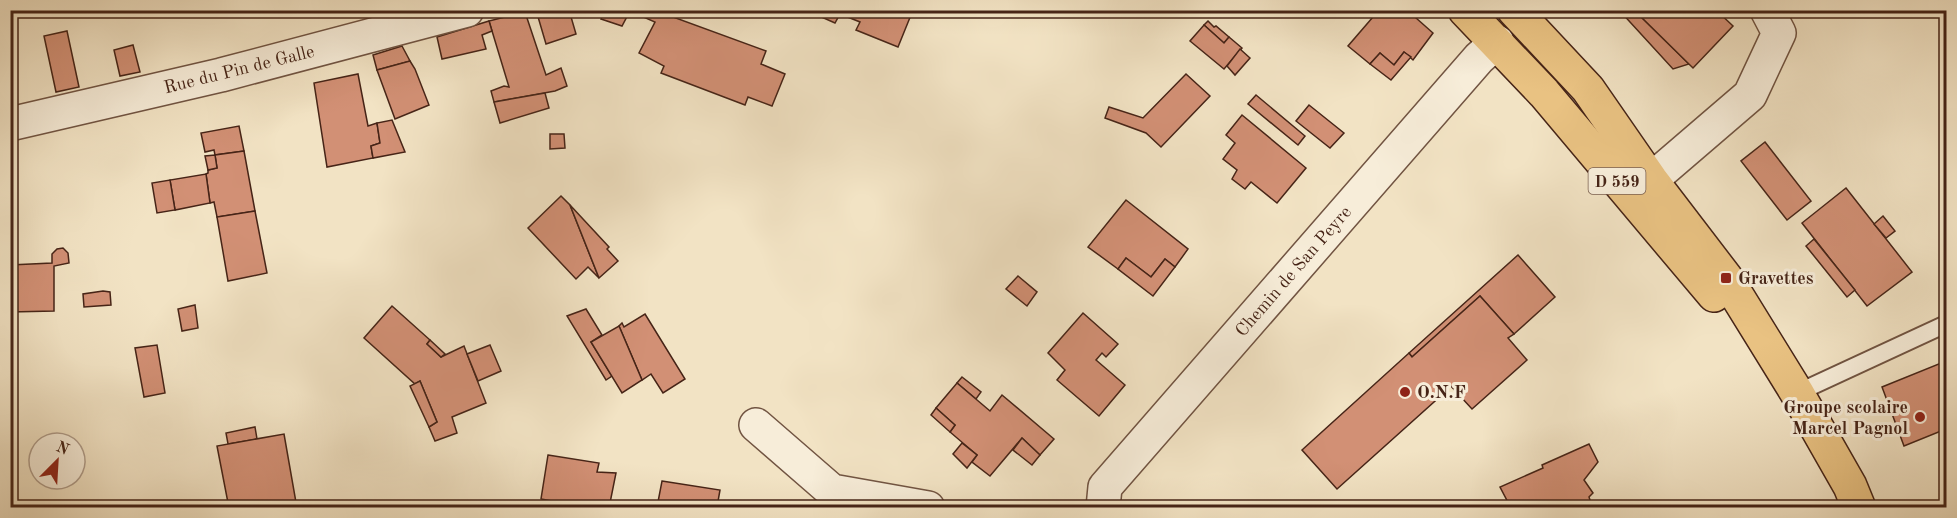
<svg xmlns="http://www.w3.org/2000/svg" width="1957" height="518" font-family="'Old Standard TT',serif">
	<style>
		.building { fill: #d29075; stroke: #462417; stroke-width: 1.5 }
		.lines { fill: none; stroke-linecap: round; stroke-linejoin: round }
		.service-casing { stroke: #715442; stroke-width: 20 }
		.minor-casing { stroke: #715442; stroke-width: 36 }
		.primary-casing { stroke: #462417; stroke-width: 36 }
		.service { stroke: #f7edd9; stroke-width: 16 }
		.minor { stroke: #f7edd9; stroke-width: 33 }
		.primary { stroke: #e9c282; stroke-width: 33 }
		.poi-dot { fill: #8f2418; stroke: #f7edd9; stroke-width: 2 }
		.labels { text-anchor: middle; stroke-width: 6; stroke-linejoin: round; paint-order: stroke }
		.shield { fill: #f7edd9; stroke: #7b6051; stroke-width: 1.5 }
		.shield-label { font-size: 16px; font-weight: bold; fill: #462417 }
		.street-label { font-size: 18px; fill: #462417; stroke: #f7edd9 }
		.poi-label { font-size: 18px; font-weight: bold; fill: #462417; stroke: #f7edd9; text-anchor: start }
	</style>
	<rect width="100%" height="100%" fill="#f2e3c4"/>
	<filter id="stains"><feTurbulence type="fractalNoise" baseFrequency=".00333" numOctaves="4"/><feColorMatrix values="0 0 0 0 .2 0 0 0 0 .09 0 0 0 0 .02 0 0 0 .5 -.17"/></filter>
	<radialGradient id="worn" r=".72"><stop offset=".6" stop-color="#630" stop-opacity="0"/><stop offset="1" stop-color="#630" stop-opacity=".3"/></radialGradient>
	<!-- building -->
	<g class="building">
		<polygon points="233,10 275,10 234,16"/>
		<polygon points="536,10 569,10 576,34 546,44"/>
		<polygon points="605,10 654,10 766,51 761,64 785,74 772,106 748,97 745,105 661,73 664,66 639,53 655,22 630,11 622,26 601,19"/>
		<polygon points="913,10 898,47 856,30 860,22 840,14 835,23 808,11"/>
		<polygon points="1379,10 1390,10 1399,17 1403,10 1407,10 1433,33 1413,60 1404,52 1394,65 1380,53 1370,64 1348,46"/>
		<polygon points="1619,10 1634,10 1689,64 1673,69"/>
		<polygon points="1634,10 1716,10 1733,26 1693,68"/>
		<polygon points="525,12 546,75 561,68 567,86 555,91 494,102 491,91 504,86 509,87 489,21"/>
		<polygon points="489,21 492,31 482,35 486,49 442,59 437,37"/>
		<polygon points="1208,21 1214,27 1216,26 1229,37 1224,43 1204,25"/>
		<polygon points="1204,25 1224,43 1229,37 1242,48 1224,69 1190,41"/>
		<polygon points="67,31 79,87 56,92 44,36"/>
		<polygon points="133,45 140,72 120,76 114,50"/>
		<polygon points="402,46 410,61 377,70 373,55"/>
		<polygon points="1240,49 1250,58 1235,75 1227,66"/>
		<polygon points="1404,52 1411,57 1391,80 1370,64 1380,53 1394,65"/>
		<polygon points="410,61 415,69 429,105 395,119 377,70"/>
		<polygon points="358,74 368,126 377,123 380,143 371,146 373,158 327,167 314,83"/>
		<polygon points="1186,74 1210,96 1161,147 1146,133 1105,118 1109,107 1143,118"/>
		<polygon points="545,93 549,108 500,123 494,102"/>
		<polygon points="1256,95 1305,136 1298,145 1248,104"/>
		<polygon points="1309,105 1344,133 1330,148 1296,121"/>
		<polygon points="1242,115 1306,168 1277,203 1251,182 1245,189 1232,179 1237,170 1223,159 1235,143 1226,135"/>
		<polygon points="392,120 405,152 373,158 371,146 380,143 377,123"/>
		<polygon points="239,126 244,151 215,155 214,150 205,152 201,133"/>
		<polygon points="550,134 564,134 565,148 550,149"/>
		<polygon points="1765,142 1811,201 1787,220 1741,161"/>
		<polygon points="244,151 255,211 217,217 214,202 210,203 206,174 208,173 208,170 217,168 215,155"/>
		<polygon points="215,155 217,168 208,170 205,156"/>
		<polygon points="206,174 210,203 175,210 170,180"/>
		<polygon points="170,180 175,210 157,213 152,183"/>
		<polygon points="1846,188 1912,272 1867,306 1802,223"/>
		<polygon points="561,196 570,205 599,278 588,267 576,279 528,228"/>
		<polygon points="1126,200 1188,249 1175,267 1165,259 1151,277 1126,258 1118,269 1088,247"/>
		<polygon points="570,205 609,247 607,249 618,261 599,278"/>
		<polygon points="255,211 267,273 228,281 217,217"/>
		<polygon points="1883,216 1895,231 1886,238 1874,224"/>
		<polygon points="1814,239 1855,290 1847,297 1806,246"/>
		<polygon points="63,248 68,253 69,263 54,266 54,311 10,312 10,265 52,263 52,254 57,249"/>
		<polygon points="1518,255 1555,297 1514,334 1480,296 1412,357 1409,353"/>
		<polygon points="1126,258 1151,277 1165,259 1175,267 1153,296 1118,269"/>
		<polygon points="1018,276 1037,292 1027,306 1006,289"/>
		<polygon points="103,291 110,292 111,305 84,307 83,294"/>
		<polygon points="1480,296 1514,334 1508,338 1527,360 1472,409 1449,384 1443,390 1444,393 1337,489 1302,450 1409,353 1412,357"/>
		<polygon points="195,305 198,328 182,331 178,309"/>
		<polygon points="392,306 430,340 427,344 441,357 464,346 486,403 452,417 457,433 435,441 429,427 437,422 420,381 415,384 364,338"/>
		<polygon points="586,309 602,335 591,342 612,376 606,380 567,316"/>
		<polygon points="1083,313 1118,344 1106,357 1102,353 1096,360 1125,385 1099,416 1057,380 1065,370 1048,353"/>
		<polygon points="645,314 685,379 663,393 651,374 642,380 619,326 622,323 624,327"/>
		<polygon points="619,326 642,380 622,393 591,342"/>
		<polygon points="430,340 445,354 441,357 427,344"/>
		<polygon points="157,345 165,393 144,397 135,348"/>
		<polygon points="490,345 501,371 478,381 467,354"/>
		<polygon points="1946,361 1946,429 1904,446 1882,387"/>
		<polygon points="962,377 981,392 976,399 957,383"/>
		<polygon points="420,381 437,422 429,427 410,386"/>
		<polygon points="957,383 990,411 1002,395 1054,439 1040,455 1022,438 990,476 972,462 977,455 950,432 955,425 936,408"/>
		<polygon points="936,408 955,425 950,432 931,415"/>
		<polygon points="255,427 257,439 228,444 226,433"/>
		<polygon points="284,434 297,508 229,508 217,446"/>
		<polygon points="1022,438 1040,455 1032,465 1013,450"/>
		<polygon points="962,443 977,455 967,468 953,454"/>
		<polygon points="1589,444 1598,462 1584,480 1593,493 1589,497 1590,500 1580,508 1511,508 1500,487 1543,468 1542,465"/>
		<polygon points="548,455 599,463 597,472 616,473 609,508 590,508 541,499"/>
		<polygon points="662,481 720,490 717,507 719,508 657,507"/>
	</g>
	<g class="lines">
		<defs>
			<polyline id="service" points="1797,393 1946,324"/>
			<g id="minor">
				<polyline points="10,124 221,75 467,10"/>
				<polyline points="1651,180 1750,95 1779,33 1767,10"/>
				<polyline points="756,425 832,491 928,508"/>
				<polyline points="1103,508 1105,487 1479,58 1497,42"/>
			</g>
			<g id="primary">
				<polyline points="1465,10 1544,93 1714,295"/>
				<polyline points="1514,10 1588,89 1651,180 1726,278 1797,393 1850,486 1859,508"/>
			</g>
		</defs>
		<!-- service casing -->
		<use href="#service" class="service-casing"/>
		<!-- minor casing -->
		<use href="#minor" class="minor-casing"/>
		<!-- primary casing -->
		<use href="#primary" class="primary-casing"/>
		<!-- service -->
		<use href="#service" class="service"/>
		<!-- minor -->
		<use href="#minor" class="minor"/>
		<!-- primary -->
		<use href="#primary" class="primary"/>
	</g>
	<!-- markers -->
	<g class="poi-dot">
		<rect x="1720" y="272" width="12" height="12" rx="3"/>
		<circle cx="1405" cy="392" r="6"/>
		<circle cx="1920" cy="417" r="6"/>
	</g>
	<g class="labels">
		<!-- shield labels -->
		<rect class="shield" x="1588.5" y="168" width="57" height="26" rx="4.5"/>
		<g class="shield-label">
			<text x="1617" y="187">D 559</text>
		</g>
		<!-- street labels -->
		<g class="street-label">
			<text transform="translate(239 69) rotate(-14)" y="6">Rue du Pin de Galle</text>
			<text transform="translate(1293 271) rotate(-49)" y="6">Chemin de San Peyre</text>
		</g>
		<!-- poi labels -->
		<g class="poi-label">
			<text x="1738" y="284">Gravettes</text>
			<text x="1417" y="398">O.N.F</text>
			<text x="1908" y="413" text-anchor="end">Groupe scolaire<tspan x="1908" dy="21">Marcel Pagnol</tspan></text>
		</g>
	</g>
	<!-- margin -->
	<rect width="1957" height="518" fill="none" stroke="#f2e3c4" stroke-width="36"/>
	<rect x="12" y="12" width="1933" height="494" fill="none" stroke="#462417" stroke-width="3"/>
	<rect x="18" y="18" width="1921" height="482" fill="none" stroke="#462417" stroke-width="1.5"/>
	<!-- north arrow -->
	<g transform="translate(57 461) rotate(24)"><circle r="28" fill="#f7edd9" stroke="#b09d8b" stroke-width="1.5"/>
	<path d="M0-4.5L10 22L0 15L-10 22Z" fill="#8f2418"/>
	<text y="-9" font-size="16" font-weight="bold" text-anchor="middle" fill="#462417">N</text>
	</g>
	<rect width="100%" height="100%" filter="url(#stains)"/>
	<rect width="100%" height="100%" fill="url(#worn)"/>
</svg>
